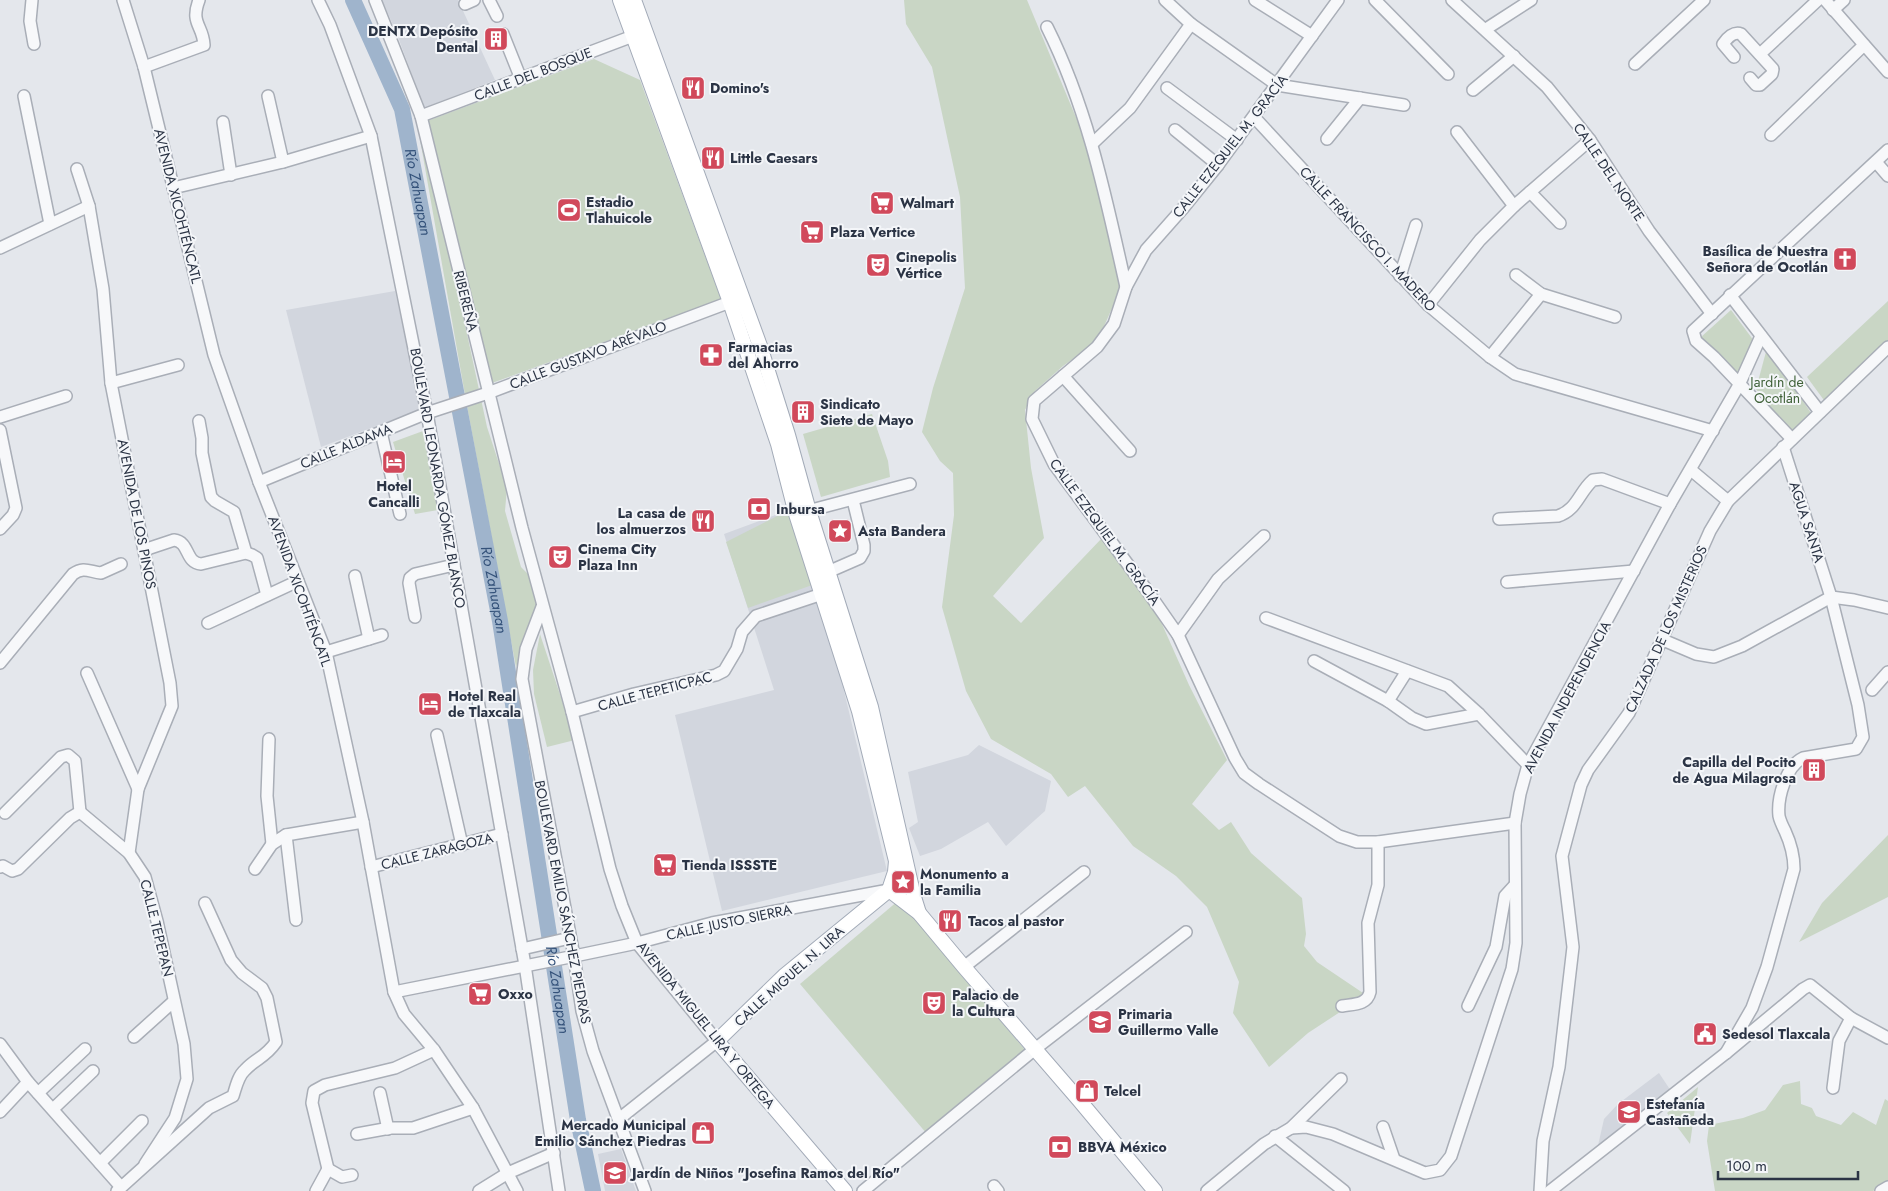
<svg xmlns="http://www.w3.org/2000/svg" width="1888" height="1191" font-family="Jost,sans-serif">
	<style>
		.built { fill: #d2d6de }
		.green { fill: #c9d6c5 }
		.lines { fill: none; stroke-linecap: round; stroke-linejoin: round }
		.river { stroke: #9fb4cc; stroke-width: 16 }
		.minor-casing { stroke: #a9aeb7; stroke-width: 14 }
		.major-casing { stroke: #a3abb8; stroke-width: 16 }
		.minor { stroke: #f7f8fa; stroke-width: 11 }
		.major { stroke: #fff; stroke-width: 14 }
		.labels { text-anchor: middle; stroke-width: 4; stroke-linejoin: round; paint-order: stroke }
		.poi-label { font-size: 14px; font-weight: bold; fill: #2b3445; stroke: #f4f6f9; text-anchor: start }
		.street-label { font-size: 14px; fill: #2b3445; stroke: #f4f6f9 }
		.park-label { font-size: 14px; fill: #3f6138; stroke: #f4f6f9 }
		.water-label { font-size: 15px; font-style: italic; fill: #34527a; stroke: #f4f6f9 }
	</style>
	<rect width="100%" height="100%" fill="#e4e7ec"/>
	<!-- built -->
	<g class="built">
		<polygon points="382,0 458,0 495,80 424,108 397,34"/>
		<polygon points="395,291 421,409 321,447 286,310"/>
		<polygon points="789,510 823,603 887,871 722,911 675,715 774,690 724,534"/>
		<polygon points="979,745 1051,781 1045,811 1006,846 988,822 941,849 920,856 909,828 918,822 908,772 968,755"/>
		<polygon points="1659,1073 1671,1091 1597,1150 1604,1119 1618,1104"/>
		<polygon points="621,1149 636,1191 605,1191 598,1154"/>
	</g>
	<!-- green -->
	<g class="green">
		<polygon points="904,0 1027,0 1090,151 1121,288 1097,342 1063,366 1035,391 1025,410 1031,468 1044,538 993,596 1021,623 1102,538 1158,615 1189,685 1227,760 1192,804 1219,830 1231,822 1251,853 1302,898 1306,934 1304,946 1317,962 1366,995 1308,1033 1269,1067 1233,1013 1239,982 1207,907 1176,876 1133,846 1085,786 1068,797 1051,774 991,739 966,691 942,607 954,515 953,473 940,461 922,432 933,388 965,288 960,197 932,67 906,24"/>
		<polygon points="594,59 640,80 721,299 492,383 427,121"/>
		<polygon points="418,128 440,208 487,427 507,488 505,511 521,567 531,577 538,599 516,667 467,406"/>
		<polygon points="1888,301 1888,344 1826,403 1807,377"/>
		<polygon points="1731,310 1754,341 1737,378 1701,337"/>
		<polygon points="1767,348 1813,416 1792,437 1756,389"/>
		<polygon points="872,414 888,461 890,477 821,497 803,434"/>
		<polygon points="423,431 438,510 415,514 393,442"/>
		<polygon points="789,510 815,584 748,608 726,542"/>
		<polygon points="540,634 575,740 547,747 534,694 533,670"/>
		<polygon points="1888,835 1888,897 1799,942 1822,903"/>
		<polygon points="899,900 1026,1051 927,1134 800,984"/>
		<polygon points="1800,1081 1801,1104 1812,1108 1816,1116 1841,1125 1853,1112 1876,1125 1885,1099 1888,1101 1888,1181 1873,1191 1715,1191 1707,1141 1709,1125 1743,1118 1765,1110 1783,1085"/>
		<polygon points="1698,1087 1690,1144 1667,1113"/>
	</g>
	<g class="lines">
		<!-- river -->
		<path class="river" id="s1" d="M 353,0 L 402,109 L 500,621 L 578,1120 L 593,1191"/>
		<defs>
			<g id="minor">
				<polyline points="32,0 30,21 34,44"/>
				<polyline points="123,0 144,67 214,355 259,482 326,652 363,822 394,992 404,1014 434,1050 473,1108 517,1191"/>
				<polyline points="318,0 330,25 371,136 427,413 525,965 559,1191"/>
				<polyline points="375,0 421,116 522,528 572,712 610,869 622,906 637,943 717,1041 619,1119"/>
				<polyline points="489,0 497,16"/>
				<polyline points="1165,0 1191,24 1277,85 1404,105"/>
				<polyline points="1255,0 1312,36"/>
				<polyline points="1338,0 1218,165 1184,207 1146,250 1126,287 1114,324 1097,347 1034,401 1032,419 1054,464 1146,589 1178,635 1235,758 1244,773 1259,784 1339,836 1357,842 1378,842 1515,823"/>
				<polyline points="1375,0 1448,74"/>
				<polyline points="1452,0 1547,87 1590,140 1649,231 1712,314"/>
				<polyline points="1825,0 1888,72"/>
				<polyline points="465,4 474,0"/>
				<polyline points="1833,10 1844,0"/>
				<path d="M 1047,27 C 1088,109 1106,198 1126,287"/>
				<polyline points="1486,29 1531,0"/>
				<polyline points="503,34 521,79"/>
				<polyline points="1760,54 1818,0"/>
				<path d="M 1734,57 L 1723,44 C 1727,38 1734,31 1741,34 L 1773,69 L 1772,74 L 1760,85 L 1756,85 L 1750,78"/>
				<polyline points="1635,64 1704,0"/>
				<path d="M 144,67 L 204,45 C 203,25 190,24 199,0"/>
				<polyline points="1167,88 1237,140"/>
				<polyline points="1473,90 1514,56"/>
				<polyline points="24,96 50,224"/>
				<polyline points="268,96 283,162"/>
				<polyline points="421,116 641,33"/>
				<polyline points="1254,117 1428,305 1490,357 1515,374 1713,431"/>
				<polyline points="223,122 231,175"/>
				<polyline points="1175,130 1218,165"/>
				<polyline points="1457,132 1514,206"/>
				<polyline points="1771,135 1864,45"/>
				<polyline points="1327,139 1360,98"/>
				<polyline points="1092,144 1130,108 1191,24"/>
				<polyline points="1876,162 1888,176"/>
				<polyline points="77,169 89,206 103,289 111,383 170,683 172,706 138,789 129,853"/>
				<polyline points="173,188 283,162 371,136"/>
				<polyline points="1530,192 1560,223"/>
				<polyline points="0,248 89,206"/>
				<polyline points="1516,275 1541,294 1615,317"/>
				<polyline points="1400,276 1416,225"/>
				<polyline points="1730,295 1820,412"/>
				<polyline points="1428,305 1480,240 1514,206 1590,140"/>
				<polyline points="1490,357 1541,294"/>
				<polyline points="1063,376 1130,451"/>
				<polyline points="111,383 178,365"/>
				<polyline points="0,417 66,396"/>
				<polyline points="199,421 202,438 202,453 211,497 215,501 234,512 246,553"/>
				<polyline points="0,430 16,508 13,515 0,529"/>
				<polyline points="381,432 400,514"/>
				<polyline points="1792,439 1714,357 1696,341 1693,331 1888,150"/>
				<polyline points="1691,470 1728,501"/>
				<polyline points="259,482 427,413 488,393 738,299"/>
				<polyline points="800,513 910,484"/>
				<path d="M 1499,519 L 1558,516 C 1577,510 1579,492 1593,480 L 1602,479 L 1670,504"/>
				<path d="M 144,550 L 174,540 C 190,542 185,563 201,564 L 246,553 L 252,555 L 257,558 L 267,595"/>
				<polyline points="821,575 860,558 864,551 864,545 853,500"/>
				<polyline points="355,576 369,639"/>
				<polyline points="1507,582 1634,571"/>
				<polyline points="542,607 526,649 522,679 574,956 582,1011 593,1051 645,1191"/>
				<polyline points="415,617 409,583 410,578 415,574 454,565"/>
				<polyline points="1266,618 1448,686 1479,714 1528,765"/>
				<polyline points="208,623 298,581"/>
				<polyline points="1178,635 1218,579 1264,536"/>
				<polyline points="1663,640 1696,654 1714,657 1742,646 1831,597 1854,600 1888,608"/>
				<polyline points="326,652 382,635"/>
				<polyline points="1314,661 1388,701 1412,718 1426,724 1479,714"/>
				<path d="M 0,663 L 73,574 C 84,566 90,572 101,573 L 121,564"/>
				<polyline points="87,673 138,789"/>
				<polyline points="1872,690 1888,672"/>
				<polyline points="1388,701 1407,671"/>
				<polyline points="572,712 634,694 716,675 724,671 737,649 742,632 756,616 822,594"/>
				<polyline points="437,735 462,845"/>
				<polyline points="269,739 267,796 272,844"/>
				<polyline points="80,812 129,853 145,877 157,921 184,1044 187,1079 175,1118 145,1164"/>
				<polyline points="5,813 61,757 68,755 75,761 80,812"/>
				<polyline points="286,835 296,920"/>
				<polyline points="0,867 3,866 12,871 18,869 70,818 80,812"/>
				<polyline points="371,867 502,834"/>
				<polyline points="255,869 272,844 286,835 363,822"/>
				<polyline points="522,949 570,938"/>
				<polyline points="964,967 1084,872"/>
				<polyline points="394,992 565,958 637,943 712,923 889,890"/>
				<path d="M 1342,1006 C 1354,1004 1367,1005 1370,992 L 1368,923 L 1378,885 L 1378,842"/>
				<polyline points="1468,1006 1496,947 1505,896 1515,885"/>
				<polyline points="134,1037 174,1001"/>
				<polyline points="0,1044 28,1082 121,1187"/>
				<path d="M 1726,1053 L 1752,1008 L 1767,967 L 1794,869 C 1794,854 1791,844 1785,831 C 1783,827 1780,821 1779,816 C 1777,798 1786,766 1803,758 L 1856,749 L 1863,737 L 1858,705 L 1831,597 L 1783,447"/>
				<polyline points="1833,1088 1839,1041 1851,1018"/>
				<polyline points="38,1093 85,1049"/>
				<polyline points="380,1093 388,1129"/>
				<polyline points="53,1109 93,1071"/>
				<polyline points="0,1112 28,1082"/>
				<polyline points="1383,1127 1394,1159"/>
				<polyline points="1291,1128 1306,1127 1333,1134 1425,1173 1440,1170 1451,1156 1512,969 1516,943 1515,823 1520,794 1528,765 1670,504 1739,385 1761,336"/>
				<polyline points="357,1134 390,1128 413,1128 473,1108"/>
				<polyline points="1275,1136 1344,1191"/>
				<polyline points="100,1163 142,1121"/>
				<polyline points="328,1169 312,1103 314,1091 325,1085 395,1068 434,1050"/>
				<polyline points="328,1169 342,1177 352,1175"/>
				<polyline points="994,1186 998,1191"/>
				<path d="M 117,1191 L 209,1108 L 233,1096 C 236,1087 238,1076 245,1070 C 256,1058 265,1058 276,1042 L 267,998 L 262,988 L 242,973 L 231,960 L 205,903"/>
				<polyline points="316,1191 328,1169"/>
				<polyline points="479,1191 508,1173 554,1153"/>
				<polyline points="863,1191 1035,1049 1186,932"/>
				<polyline points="1207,1191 1264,1144 1291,1128 1341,1079"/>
				<polyline points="1540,1191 1543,1141 1559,1067 1573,947 1562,856 1581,785 1588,770 1629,713 1710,531 1728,501 1888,347"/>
				<polyline points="1550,1191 1726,1053 1803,989 1810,985 1851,1018 1888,1038"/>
				<polyline points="1881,1191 1888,1187"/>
			</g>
			<g id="major">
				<polyline points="620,0 730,302 778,444 796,514 859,711 896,861 895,872 889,890"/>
				<polyline points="634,0 760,346 788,435 809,511 871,707 914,897 919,913"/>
				<polyline points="889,890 919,913 964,967 1079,1100 1155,1191"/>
				<polyline points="845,1191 717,1041 784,976 889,890"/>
			</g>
		</defs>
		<!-- minor casing -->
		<use href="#minor" class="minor-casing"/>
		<!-- major casing -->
		<use href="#major" class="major-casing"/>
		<!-- minor -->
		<use href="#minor" class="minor"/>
		<!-- major -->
		<use href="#major" class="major"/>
	</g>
	<!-- icons -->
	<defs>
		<symbol id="building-square" viewBox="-11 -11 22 22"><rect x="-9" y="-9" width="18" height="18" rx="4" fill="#d1495b" stroke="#f4f6f9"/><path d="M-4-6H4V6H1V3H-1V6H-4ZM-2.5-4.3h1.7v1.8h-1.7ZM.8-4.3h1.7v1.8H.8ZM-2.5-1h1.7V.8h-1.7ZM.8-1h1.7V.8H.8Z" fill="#fff"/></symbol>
		<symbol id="restaurant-square" viewBox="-11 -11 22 22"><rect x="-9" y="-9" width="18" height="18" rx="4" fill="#d1495b" stroke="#f4f6f9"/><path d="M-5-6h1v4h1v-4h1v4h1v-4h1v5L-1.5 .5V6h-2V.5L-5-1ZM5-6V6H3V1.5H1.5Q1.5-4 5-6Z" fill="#fff"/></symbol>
		<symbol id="supermarket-square" viewBox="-11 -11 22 22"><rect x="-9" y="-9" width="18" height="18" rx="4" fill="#d1495b" stroke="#f4f6f9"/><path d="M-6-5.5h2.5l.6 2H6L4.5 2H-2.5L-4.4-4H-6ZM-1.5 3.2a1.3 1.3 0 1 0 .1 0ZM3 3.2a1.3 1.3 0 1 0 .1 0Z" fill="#fff"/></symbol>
		<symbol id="stadium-square" viewBox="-11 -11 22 22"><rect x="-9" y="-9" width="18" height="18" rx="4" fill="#d1495b" stroke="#f4f6f9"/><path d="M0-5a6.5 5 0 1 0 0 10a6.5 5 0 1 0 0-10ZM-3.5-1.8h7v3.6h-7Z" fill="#fff"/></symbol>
		<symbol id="church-square" viewBox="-11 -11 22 22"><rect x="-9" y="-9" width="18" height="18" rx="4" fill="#d1495b" stroke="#f4f6f9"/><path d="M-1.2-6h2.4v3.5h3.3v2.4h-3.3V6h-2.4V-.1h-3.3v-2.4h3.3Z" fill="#fff"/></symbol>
		<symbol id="theatre-square" viewBox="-11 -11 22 22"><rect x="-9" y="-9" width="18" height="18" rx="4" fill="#d1495b" stroke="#f4f6f9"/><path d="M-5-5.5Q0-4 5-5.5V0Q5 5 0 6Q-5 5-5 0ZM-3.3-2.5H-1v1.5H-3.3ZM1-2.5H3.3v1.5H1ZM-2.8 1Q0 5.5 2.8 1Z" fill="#fff"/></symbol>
		<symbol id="pharmacy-square" viewBox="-11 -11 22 22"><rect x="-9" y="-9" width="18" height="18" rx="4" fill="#d1495b" stroke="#f4f6f9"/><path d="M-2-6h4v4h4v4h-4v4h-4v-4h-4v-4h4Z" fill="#fff"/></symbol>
		<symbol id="hotel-square" viewBox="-11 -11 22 22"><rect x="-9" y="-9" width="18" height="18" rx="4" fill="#d1495b" stroke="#f4f6f9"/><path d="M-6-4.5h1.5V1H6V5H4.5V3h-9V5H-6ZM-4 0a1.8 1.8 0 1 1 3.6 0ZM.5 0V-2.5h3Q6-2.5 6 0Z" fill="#fff"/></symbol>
		<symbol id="bank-square" viewBox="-11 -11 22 22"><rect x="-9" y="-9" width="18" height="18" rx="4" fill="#d1495b" stroke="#f4f6f9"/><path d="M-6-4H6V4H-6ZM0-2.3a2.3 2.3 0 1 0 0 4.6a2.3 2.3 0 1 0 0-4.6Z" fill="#fff"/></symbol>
		<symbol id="sight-square" viewBox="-11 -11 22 22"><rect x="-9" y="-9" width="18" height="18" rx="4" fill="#d1495b" stroke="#f4f6f9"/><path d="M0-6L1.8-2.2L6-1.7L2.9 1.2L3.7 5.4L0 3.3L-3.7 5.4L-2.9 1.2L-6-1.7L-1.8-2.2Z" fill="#fff"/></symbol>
		<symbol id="school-square" viewBox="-11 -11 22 22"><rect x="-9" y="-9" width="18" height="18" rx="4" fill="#d1495b" stroke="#f4f6f9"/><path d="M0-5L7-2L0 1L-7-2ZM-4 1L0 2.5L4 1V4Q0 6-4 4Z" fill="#fff"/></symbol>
		<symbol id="civic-square" viewBox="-11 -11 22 22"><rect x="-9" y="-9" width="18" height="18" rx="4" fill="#d1495b" stroke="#f4f6f9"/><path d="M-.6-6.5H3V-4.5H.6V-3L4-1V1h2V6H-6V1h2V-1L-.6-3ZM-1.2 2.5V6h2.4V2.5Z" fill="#fff"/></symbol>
		<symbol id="shop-square" viewBox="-11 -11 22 22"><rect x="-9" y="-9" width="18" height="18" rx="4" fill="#d1495b" stroke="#f4f6f9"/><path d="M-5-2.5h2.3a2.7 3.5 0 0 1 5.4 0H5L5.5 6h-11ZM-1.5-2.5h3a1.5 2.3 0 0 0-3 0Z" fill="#fff"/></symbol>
	</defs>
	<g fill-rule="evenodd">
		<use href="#building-square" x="482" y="25" width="28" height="28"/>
		<use href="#restaurant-square" x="679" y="74" width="28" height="28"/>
		<use href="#restaurant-square" x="699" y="144" width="28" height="28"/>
		<use href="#supermarket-square" x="868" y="189" width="28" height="28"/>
		<use href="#stadium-square" x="555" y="196" width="28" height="28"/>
		<use href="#supermarket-square" x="798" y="218" width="28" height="28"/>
		<use href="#church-square" x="1831" y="245" width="28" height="28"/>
		<use href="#theatre-square" x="864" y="251" width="28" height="28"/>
		<use href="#pharmacy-square" x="697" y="341" width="28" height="28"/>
		<use href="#building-square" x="789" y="398" width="28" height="28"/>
		<use href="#hotel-square" x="380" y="448" width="28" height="28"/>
		<use href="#bank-square" x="745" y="495" width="28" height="28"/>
		<use href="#restaurant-square" x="689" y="507" width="28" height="28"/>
		<use href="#sight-square" x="826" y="517" width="28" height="28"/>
		<use href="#theatre-square" x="546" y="543" width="28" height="28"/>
		<use href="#hotel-square" x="416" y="690" width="28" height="28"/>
		<use href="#building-square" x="1800" y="756" width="28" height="28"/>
		<use href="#supermarket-square" x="651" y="851" width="28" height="28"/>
		<use href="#sight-square" x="889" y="868" width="28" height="28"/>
		<use href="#restaurant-square" x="936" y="907" width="28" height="28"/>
		<use href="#supermarket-square" x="466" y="980" width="28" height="28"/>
		<use href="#theatre-square" x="920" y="989" width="28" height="28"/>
		<use href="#school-square" x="1086" y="1008" width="28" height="28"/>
		<use href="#civic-square" x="1691" y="1020" width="28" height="28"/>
		<use href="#shop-square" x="1073" y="1077" width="28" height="28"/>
		<use href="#school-square" x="1615" y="1098" width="28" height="28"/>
		<use href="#shop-square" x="689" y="1119" width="28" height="28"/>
		<use href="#bank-square" x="1046" y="1133" width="28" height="28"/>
		<use href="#school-square" x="601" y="1159" width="28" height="28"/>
	</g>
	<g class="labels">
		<!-- poi labels -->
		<g class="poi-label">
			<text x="478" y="36" text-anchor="end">DENTX Depósito<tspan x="478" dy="16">Dental</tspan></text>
			<text x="710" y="93">Domino's</text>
			<text x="730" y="163">Little Caesars</text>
			<text x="586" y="207">Estadio<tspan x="586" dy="16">Tlahuicole</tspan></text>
			<text x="900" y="208">Walmart</text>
			<text x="830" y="237">Plaza Vertice</text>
			<text x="1828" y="256" text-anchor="end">Basílica de Nuestra<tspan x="1828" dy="16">Señora de Ocotlán</tspan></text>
			<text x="896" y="262">Cinepolis<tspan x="896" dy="16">Vértice</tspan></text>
			<text x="728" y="352">Farmacias<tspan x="728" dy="16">del Ahorro</tspan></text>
			<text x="820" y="409">Sindicato<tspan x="820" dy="16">Siete de Mayo</tspan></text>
			<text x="394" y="491" text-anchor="middle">Hotel<tspan x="394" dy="16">Cancalli</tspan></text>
			<text x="776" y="514">Inbursa</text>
			<text x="686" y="518" text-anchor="end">La casa de<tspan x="686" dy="16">los almuerzos</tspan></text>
			<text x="858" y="536">Asta Bandera</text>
			<text x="578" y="554">Cinema City<tspan x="578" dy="16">Plaza Inn</tspan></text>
			<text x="448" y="701">Hotel Real<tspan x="448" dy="16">de Tlaxcala</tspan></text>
			<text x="1796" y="767" text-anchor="end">Capilla del Pocito<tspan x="1796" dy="16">de Agua Milagrosa</tspan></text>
			<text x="682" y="870">Tienda ISSSTE</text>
			<text x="920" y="879">Monumento a<tspan x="920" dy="16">la Familia</tspan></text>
			<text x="968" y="926">Tacos al pastor</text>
			<text x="498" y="999">Oxxo</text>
			<text x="952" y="1000">Palacio de<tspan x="952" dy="16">la Cultura</tspan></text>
			<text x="1118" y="1019">Primaria<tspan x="1118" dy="16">Guillermo Valle</tspan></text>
			<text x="1722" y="1039">Sedesol Tlaxcala</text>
			<text x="1104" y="1096">Telcel</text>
			<text x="1646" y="1109">Estefanía<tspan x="1646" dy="16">Castañeda</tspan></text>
			<text x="686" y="1130" text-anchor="end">Mercado Municipal<tspan x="686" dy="16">Emilio Sánchez Piedras</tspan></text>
			<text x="1078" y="1152">BBVA México</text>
			<text x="632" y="1178">Jardín de Niños "Josefina Ramos del Río"</text>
		</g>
		<!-- street labels -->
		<g class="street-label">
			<text transform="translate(533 74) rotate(-21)" y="5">CALLE DEL BOSQUE</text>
			<text transform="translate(1230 146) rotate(-52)" y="5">CALLE EZEQUIEL M. GRACÍA</text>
			<text transform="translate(1609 172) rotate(56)" y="5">CALLE DEL NORTE</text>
			<text transform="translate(178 206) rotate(76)" y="5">AVENIDA XICOHTÉNCATL</text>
			<text transform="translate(1368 239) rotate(47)" y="5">CALLE FRANCISCO I. MADERO</text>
			<text transform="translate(466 301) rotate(76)" y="5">RIBEREÑA</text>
			<text transform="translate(588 355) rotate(-21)" y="5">CALLE GUSTAVO ARÉVALO</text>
			<text transform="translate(346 446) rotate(-22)" y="5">CALLE ALDAMA</text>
			<text transform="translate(438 478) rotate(80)" y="5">BOULEVARD LEONARDA GÓMEZ BLANCO</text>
			<text transform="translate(137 514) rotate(79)" y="5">AVENIDA DE LOS PINOS</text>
			<text transform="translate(1807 522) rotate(72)" y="5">AGUA SANTA</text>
			<text transform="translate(1105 532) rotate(54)" y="5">CALLE EZEQUIEL M. GRACÍA</text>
			<text transform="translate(300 591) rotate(70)" y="5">AVENIDA XICOHTÉNCATL</text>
			<text transform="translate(1666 629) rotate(-66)" y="5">CALZADA DE LOS MISTERIOS</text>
			<text transform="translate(655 691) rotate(-15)" y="5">CALLE TEPETICPAC</text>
			<text transform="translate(1567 697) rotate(-62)" y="5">AVENIDA INDEPENDENCIA</text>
			<text transform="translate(437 851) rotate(-14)" y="5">CALLE ZARAGOZA</text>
			<text transform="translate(563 902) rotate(79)" y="5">BOULEVARD EMILIO SÁNCHEZ PIEDRAS</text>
			<text transform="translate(729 922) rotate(-12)" y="5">CALLE JUSTO SIERRA</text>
			<text transform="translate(157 928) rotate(76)" y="5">CALLE TEPEPAN</text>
			<text transform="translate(789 976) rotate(-42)" y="5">CALLE MIGUEL N. LIRA</text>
			<text transform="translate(706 1025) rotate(51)" y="5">AVENIDA MIGUEL LIRA Y ORTEGA</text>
		</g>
		<!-- park labels -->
		<g class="park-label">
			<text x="1777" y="387">Jardín de<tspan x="1777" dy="16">Ocotlán</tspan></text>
		</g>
		<!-- water labels -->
		<g class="water-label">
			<text dy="5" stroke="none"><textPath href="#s1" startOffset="204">Río Zahuapan</textPath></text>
			<text dy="5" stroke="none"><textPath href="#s1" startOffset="609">Río Zahuapan</textPath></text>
			<text dy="5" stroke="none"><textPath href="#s1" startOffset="1014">Río Zahuapan</textPath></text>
		</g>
	</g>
	<!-- scale -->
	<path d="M1718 1171v8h140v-8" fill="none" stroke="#2b3445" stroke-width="2.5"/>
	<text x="1726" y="1171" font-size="15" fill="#2b3445" stroke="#f4f6f9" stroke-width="4" paint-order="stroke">100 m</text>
</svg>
